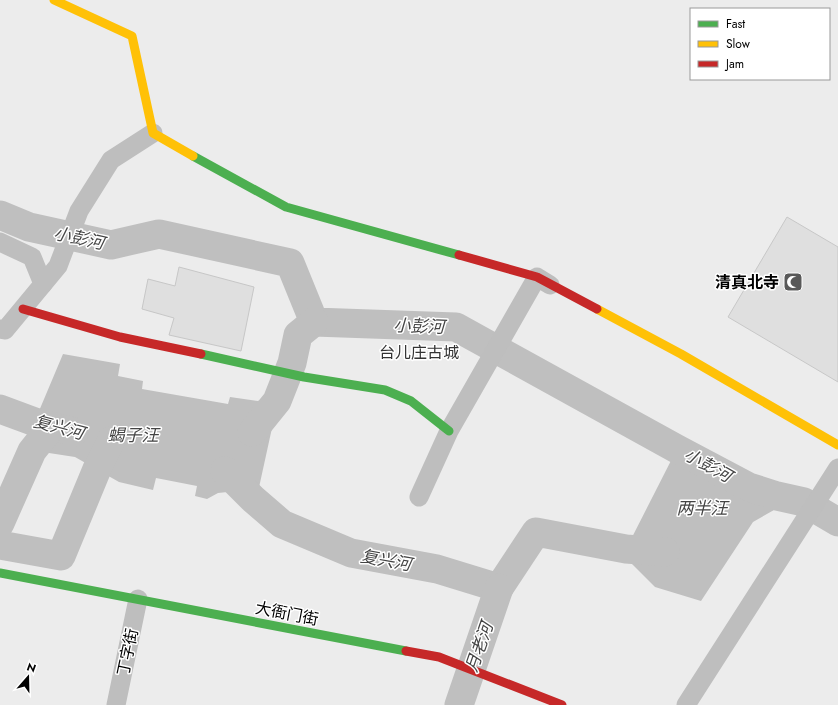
<svg xmlns="http://www.w3.org/2000/svg" width="838" height="705" font-family="Jost,'Noto Sans SC',sans-serif">
	<style>
		.green { fill: #ececec; fill-rule: evenodd }
		.water { fill: #bfbfbf }
		.lines { fill: none; stroke-linecap: round; stroke-linejoin: round }
		.river { stroke: #bfbfbf; stroke-width: 29 }
		.building { fill: #dfdfdf; stroke: #c7c7c7 }
		.street { stroke: #bebebe; stroke-width: 19 }
		.fast { stroke: #4caf50; stroke-width: 9 }
		.slow { stroke: #ffc107; stroke-width: 9 }
		.jam { stroke: #c62828; stroke-width: 9 }
		.labels { text-anchor: middle; stroke-width: 3; stroke-linejoin: round; paint-order: stroke }
		.poi-label { font-size: 16px; font-weight: bold; fill: #000; stroke: #fff; text-anchor: end }
		.park-label { font-size: 16px; fill: #333; stroke: #fff }
		.street-label { font-size: 16px; fill: #000; stroke: #fff }
		.water-label { font-size: 17px; font-style: italic; fill: #444; stroke: #fff }
	</style>
	<rect width="100%" height="100%" fill="#fff"/>
	<!-- green -->
	<path class="green" d="M 0,0 L 838,0 L 838,705 L 0,705 ZM 691,9 L 829,9 L 829,79 L 691,79 Z"/>
	<!-- water -->
	<g class="water">
		<polygon points="63,354 120,364 118,376 143,381 142,389 228,404 230,397 258,401 271,395 285,411 272,428 258,492 247,508 237,491 218,493 207,499 195,496 197,486 156,478 153,490 119,482 75,457 23,449"/>
		<polygon points="682,439 755,475 780,483 774,510 753,522 701,601 655,587 623,555"/>
	</g>
	<g class="lines">
		<!-- river -->
		<g class="river">
			<polyline points="0,215 29,227 111,245 159,234 290,263 314,322 456,327 677,449 749,487 777,496 804,502 838,522"/>
			<polyline points="0,409 35,422 74,432"/>
			<polyline points="252,432 277,401 292,363 298,335 314,322"/>
			<polyline points="225,471 253,499 282,524 351,553 437,569 499,588 536,532 626,549 665,552"/>
			<polyline points="0,523 32,451 52,426"/>
			<polyline points="0,545 61,556 97,469 111,441"/>
			<polyline points="459,705 499,588"/>
		</g>
	</g>
	<!-- building -->
	<g class="building">
		<polygon points="787,217 838,247 838,382 728,317"/>
		<polygon points="179,267 254,287 241,351 169,335 174,318 142,309 148,279 175,286"/>
	</g>
	<g class="lines">
		<!-- street -->
		<g class="street">
			<polyline points="0,242 32,257 43,284"/>
			<polyline points="0,329 5,330 58,266 79,211 111,160 153,133"/>
			<polyline points="419,497 449,431 537,277 550,285"/>
			<polyline points="116,705 138,599"/>
			<polyline points="686,705 838,468"/>
		</g>
		<!-- fast -->
		<g class="fast">
			<polyline points="193,156 286,207 459,255"/>
			<polyline points="201,354 304,377 385,390 411,401 449,431"/>
			<polyline points="0,573 406,651"/>
		</g>
		<!-- slow -->
		<g class="slow">
			<polyline points="54,0 132,36 153,133 193,156"/>
			<polyline points="597,309 681,354 838,445"/>
		</g>
		<!-- jam -->
		<g class="jam">
			<polyline points="459,255 537,277 597,309"/>
			<polyline points="23,309 120,337 201,354"/>
			<polyline points="406,651 439,657 562,705"/>
		</g>
	</g>
	<!-- icons -->
	<defs>
		<symbol id="mosque-square" viewBox="-11 -11 22 22"><rect x="-9" y="-9" width="18" height="18" rx="4" fill="#595959" stroke="#fff"/><path d="M3.5-4.9A6 6 0 1 0 3.5 4.9A5 5 0 1 1 3.5-4.9Z" fill="#fff"/></symbol>
	</defs>
	<g fill-rule="evenodd">
		<use href="#mosque-square" x="782" y="271" width="22" height="22"/>
	</g>
	<g class="labels">
		<!-- poi labels -->
		<g class="poi-label">
			<text x="779" y="288">清真北寺</text>
		</g>
		<!-- park labels -->
		<g class="park-label">
			<text x="419" y="358">台儿庄古城</text>
		</g>
		<!-- street labels -->
		<g class="street-label">
			<text transform="translate(287 613) rotate(11)" y="6">大衙门街</text>
			<text transform="translate(127 652) rotate(-78)" y="6">丁字街</text>
		</g>
		<!-- water labels -->
		<g class="water-label">
			<text transform="translate(79 238) rotate(12)" y="6">小彭河</text>
			<text transform="translate(419 326) rotate(2)" y="6">小彭河</text>
			<text transform="translate(59 427) rotate(15)" y="6">复兴河</text>
			<text x="133" y="441">蝎子汪</text>
			<text transform="translate(708 465) rotate(29)" y="6">小彭河</text>
			<text x="702" y="514">两半汪</text>
			<text transform="translate(386 560) rotate(10)" y="6">复兴河</text>
			<text transform="translate(479 647) rotate(-71)" y="6">月老河</text>
		</g>
	</g>
	<!-- legend -->
	<rect x="690" y="8" width="140" height="72" fill="#ffffff" stroke="#999999"/>
	<rect x="698" y="21" width="20" height="6" fill="#4caf50" stroke="#999999"/>
	<text x="726" y="28" font-size="12" fill="#000000">Fast</text>
	<rect x="698" y="41" width="20" height="6" fill="#ffc107" stroke="#999999"/>
	<text x="726" y="48" font-size="12" fill="#000000">Slow</text>
	<rect x="698" y="61" width="20" height="6" fill="#c62828" stroke="#999999"/>
	<text x="726" y="68" font-size="12" fill="#000000">Jam</text>
	<!-- north arrow -->
	<g transform="translate(28 677) rotate(20)" stroke="#ffffff" stroke-width="3" paint-order="stroke">
	<path d="M0-3L7 15L0 10L-7 15Z" fill="#000000"/>
	<text y="-6" font-size="11" font-weight="bold" text-anchor="middle" fill="#000000">N</text>
	</g>
</svg>
